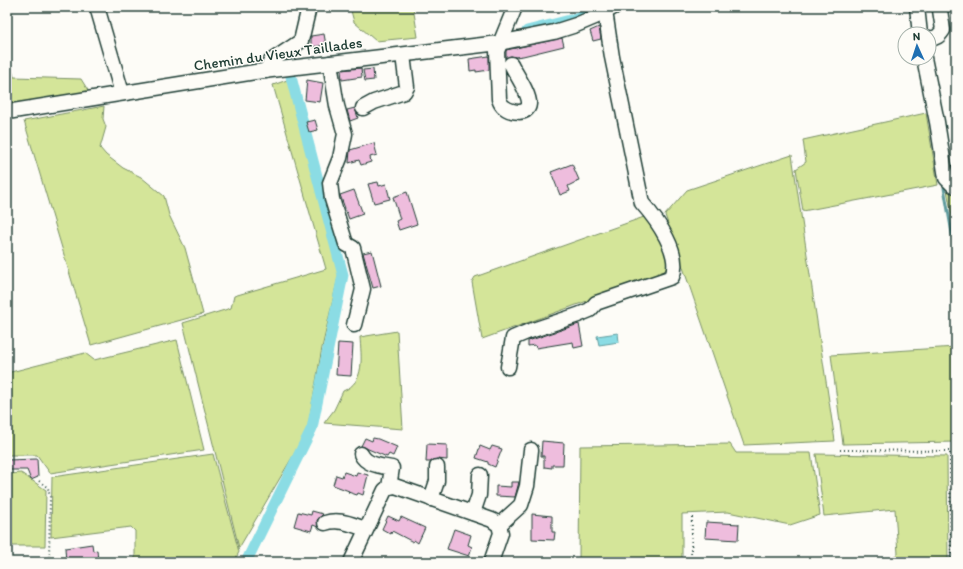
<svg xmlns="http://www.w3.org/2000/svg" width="963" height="569" font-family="Itim,sans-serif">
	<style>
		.green { fill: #d4e599; stroke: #7a9166 }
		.water { fill: #8bdce4; stroke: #609c9e }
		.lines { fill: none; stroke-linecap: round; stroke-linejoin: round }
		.stream { stroke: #609c9e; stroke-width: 3 }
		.canal { stroke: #8bdce4; stroke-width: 11 }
		.building { fill: #eebddd; stroke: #1f3d34 }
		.minor-casing { stroke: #1f3d34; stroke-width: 17 }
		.path { stroke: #1f3d34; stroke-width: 2; stroke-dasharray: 1 3; stroke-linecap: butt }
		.minor { stroke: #fdfcf7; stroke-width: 14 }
		.labels { text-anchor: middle; stroke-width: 3; stroke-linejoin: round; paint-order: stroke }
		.street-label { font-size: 15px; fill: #1f3d34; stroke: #fdfcf7 }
	</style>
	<rect width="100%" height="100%" fill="#fdfcf7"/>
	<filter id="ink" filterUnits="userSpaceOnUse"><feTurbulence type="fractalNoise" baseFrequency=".025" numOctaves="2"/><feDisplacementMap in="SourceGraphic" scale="8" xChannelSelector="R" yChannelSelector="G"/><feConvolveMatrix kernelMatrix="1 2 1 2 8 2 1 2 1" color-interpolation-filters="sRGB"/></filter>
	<g filter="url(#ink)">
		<!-- green -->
		<g class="green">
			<polygon points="350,7 413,7 418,37 376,41 354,22"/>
			<polygon points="7,52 14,77 81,79 89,92 7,107"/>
			<polygon points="290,79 339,273 322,348 307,432 239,548 183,323 231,308 234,296 326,269 273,85"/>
			<polygon points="104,106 103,119 106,127 100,148 106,155 123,168 141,177 164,196 169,215 185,248 203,314 91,345 24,121"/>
			<polygon points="926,113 938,185 803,211 796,169 806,162 803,140"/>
			<polygon points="792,155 835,441 744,445 665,215 687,190"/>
			<polygon points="947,190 956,195 956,237"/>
			<path d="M 644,217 C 652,226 671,253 667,266 C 667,269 663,272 662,274 C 602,295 542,318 482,339 L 472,282 L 475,277 Z"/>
			<path d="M 397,331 L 403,429 L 324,423 L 334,410 L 343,391 C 366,382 361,356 360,337 Z"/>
			<polygon points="177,340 204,450 50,473 37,455 7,455 7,373 85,353 94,360"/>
			<polygon points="956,347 956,442 843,444 831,355"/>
			<polygon points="730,444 736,453 811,453 820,515 790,525 728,512 682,514 682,562 579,562 580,446"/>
			<polygon points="213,454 239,552 234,562 135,562 135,531 131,527 51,537 52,477"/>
			<polygon points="816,454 947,456 948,562 884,562 898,554 895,509 824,516"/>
			<polygon points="21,473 46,490 45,546 7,546 7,474"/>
		</g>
		<!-- water -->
		<polygon class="water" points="618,333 619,342 599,345 597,336"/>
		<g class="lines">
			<!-- stream -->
			<polyline class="stream" points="944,188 956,256"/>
			<!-- canal -->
			<g class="canal">
				<polyline points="527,31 578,18 589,11 590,7"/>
				<polyline points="246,562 312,428 343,275 292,81 288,62 290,62"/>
			</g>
		</g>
		<!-- building -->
		<g class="building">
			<polygon points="599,27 601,39 593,41 590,31"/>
			<polygon points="324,34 326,45 311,47 311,36"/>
			<polygon points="562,38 564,46 523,56 515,57 511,56 506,58 506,50"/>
			<polygon points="489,56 489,70 476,72 476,70 470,71 469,59"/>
			<polygon points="361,68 362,77 342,80 341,70"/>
			<polygon points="373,69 374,80 365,81 363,70"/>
			<polygon points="307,80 323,83 320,102 305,100"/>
			<polygon points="355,108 358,118 350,121 347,110"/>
			<polygon points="315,120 318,130 309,132 306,122"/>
			<polygon points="374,143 377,155 370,157 371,162 361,165 359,160 349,163 350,150"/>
			<polygon points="572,164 579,180 576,181 576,182 568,186 570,191 560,195 551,172"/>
			<polygon points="378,182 379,186 386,184 390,199 374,203 368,184"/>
			<polygon points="354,190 363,214 349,219 340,195"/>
			<polygon points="407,192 417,224 399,230 396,221 400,219 393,197"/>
			<polygon points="372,251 381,286 373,288 363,253"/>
			<polygon points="579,324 583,346 574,348 573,342 536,348 535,345 528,346 528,341"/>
			<polygon points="338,343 353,344 351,376 336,375"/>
			<polygon points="365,438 372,441 373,438 378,439 397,447 393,456 389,454 387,457 361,446"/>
			<polygon points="542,441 564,443 563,465 552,465 552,468 544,467 544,456 541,456"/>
			<polygon points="427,444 447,445 447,460 437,459 430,462 426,462"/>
			<polygon points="480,446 490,450 492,446 502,449 495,467 488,464 488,462 476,458"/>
			<polygon points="37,459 38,477 31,480 27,470 7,470 7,460"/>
			<polygon points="344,472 356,476 357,472 368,475 363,495 358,493 357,495 348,492 349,491 333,485 336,475 342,477"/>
			<polygon points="511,482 519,482 515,497 496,496 496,486 511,487"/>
			<polygon points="312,511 323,514 317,520 318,527 313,525 311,531 294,526 298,512 311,515"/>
			<polygon points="532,514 552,516 552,532 555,532 554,540 532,539"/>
			<polygon points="388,516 399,521 401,517 425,528 418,543 414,540 413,542 392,531 391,534 382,529"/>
			<polygon points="706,522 739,524 738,540 705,538"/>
			<polygon points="454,529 471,535 468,545 472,547 469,556 447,549"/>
			<polygon points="92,544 93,551 97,550 98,561 66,562 65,548"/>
		</g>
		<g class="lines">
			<defs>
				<g id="minor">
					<polyline points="97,7 122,93"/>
					<polyline points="917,7 920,34"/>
					<path d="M 929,38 C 936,39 939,36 943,30 L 940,10"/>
					<polyline points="924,58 937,122 946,178 953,185 956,186"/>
					<polyline points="330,63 337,106 345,134 340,158 330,183 332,199 346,244 353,248 363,289 354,325"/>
					<path d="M 511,64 C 515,73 530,94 529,104 C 528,116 510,112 504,107 C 501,105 500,102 499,99 L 497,51 L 515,7"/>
					<polyline points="266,71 271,61 301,41 309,7"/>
					<polyline points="363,108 374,102 404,92 407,87 403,55"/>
					<polyline points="7,112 255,72 499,43 554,32 576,25 595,17 614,7"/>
					<path d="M 508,367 L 513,338 L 527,332 L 578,315 L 590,310 L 596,303 L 672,277 C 682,254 657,220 642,203 L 612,57 L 605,11"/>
					<path d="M 361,454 C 366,465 381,466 392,468 L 389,487"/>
					<polyline points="431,499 437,481 437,467"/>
					<polyline points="473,513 479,495 480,475"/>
					<path d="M 325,523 C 340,518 352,525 366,529"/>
					<polyline points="499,525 521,505 527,486 531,450"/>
					<polyline points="351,562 385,490 389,487 395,486 492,520 499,525 501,533 491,562"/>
				</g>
			</defs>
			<!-- minor casing -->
			<use href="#minor" class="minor-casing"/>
			<!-- path -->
			<g class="path">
				<polyline points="840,450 950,451 951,562"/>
				<polyline points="39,481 48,488 50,497 49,562"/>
				<polyline points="691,562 692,517"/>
			</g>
			<!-- minor -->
			<use href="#minor" class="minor"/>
		</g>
	</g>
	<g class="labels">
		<!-- street labels -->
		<g class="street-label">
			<text transform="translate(278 54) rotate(-8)" y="5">Chemin du Vieux Taillades</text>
		</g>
	</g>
	<!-- margin -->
	<rect width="963" height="569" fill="none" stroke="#fdfcf7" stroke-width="24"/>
	<rect x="12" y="12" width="939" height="545" fill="none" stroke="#1f3d34" stroke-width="1.5" filter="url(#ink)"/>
	<!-- north arrow -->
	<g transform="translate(917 46) rotate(357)"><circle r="19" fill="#fdfcf7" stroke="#a4b0a9"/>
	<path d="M0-3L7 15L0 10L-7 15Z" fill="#1f6fb2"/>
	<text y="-6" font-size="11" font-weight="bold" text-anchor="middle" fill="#1f3d34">N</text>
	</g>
</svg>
